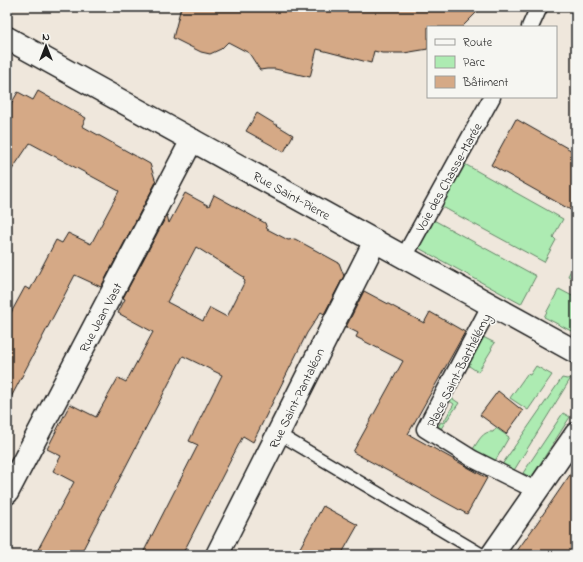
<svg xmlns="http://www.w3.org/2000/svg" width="583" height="562" font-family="'Indie Flower',sans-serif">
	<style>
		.green { fill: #adebb2; stroke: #648467 }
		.building { fill: #d5a986; stroke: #1c1c1c; fill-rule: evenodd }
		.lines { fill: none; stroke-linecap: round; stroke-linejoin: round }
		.service-casing { stroke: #1c1c1c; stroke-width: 14 }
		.pedestrian-casing { stroke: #1c1c1c; stroke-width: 19 }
		.minor-casing { stroke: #1c1c1c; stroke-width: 25 }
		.service { stroke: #f6f6f2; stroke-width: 11 }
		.pedestrian { stroke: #f6f6f2; stroke-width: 16 }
		.minor { stroke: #f6f6f2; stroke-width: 22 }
		.labels { text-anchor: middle; stroke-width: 3.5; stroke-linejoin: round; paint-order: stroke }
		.street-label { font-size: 13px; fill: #1c1c1c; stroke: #f6f6f2 }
	</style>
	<rect width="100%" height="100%" fill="#efe7dc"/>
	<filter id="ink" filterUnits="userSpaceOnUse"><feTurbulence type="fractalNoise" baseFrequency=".025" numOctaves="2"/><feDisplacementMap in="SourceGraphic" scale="8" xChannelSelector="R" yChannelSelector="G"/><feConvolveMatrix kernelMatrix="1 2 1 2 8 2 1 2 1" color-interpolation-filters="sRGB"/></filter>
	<g filter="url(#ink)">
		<!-- green -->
		<g class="green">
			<polygon points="461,162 563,219 553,237 556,240 544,262 437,204"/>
			<polygon points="430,218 536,276 521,304 415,246"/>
			<polygon points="576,260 576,281 568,276"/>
			<polygon points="559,289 576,298 576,326 573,332 544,317"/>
			<polygon points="481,336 495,343 491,348 492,349 478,372 466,364"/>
			<polygon points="536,366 552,375 528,410 510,398 527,374 530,375"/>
			<polygon points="562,378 567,379 571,378 513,472 501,466"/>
			<polygon points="447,395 459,403 440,430 437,428 441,422 443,423 454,404 445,398"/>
			<polygon points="563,413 570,417 531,478 523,473"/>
			<path d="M 496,428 L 509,437 L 494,463 L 472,452 L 474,450 L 473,449 C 478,442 483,430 493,432 Z"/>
		</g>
		<!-- building -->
		<g class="building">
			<polygon points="181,7 482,7 462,27 428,27 428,49 404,53 382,53 374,51 371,63 317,49 310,77 275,69 267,69 260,70 249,53 228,42 221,49 210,54 201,52 173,38"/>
			<polygon points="38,91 86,118 82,126 150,164 156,182 101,287 75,275 7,405 7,320 25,287 30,290 56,240 62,243 68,233 91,244 119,191 30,143 7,177 7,111 18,92 33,100"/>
			<polygon points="257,113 293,135 284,152 246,131"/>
			<polygon points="516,119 576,153 576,213 491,165"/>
			<path d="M 185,193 L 209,206 L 214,195 L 265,223 L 267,229 L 288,240 L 295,239 L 339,263 L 344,276 L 324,314 L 321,312 L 307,333 L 253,442 L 243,436 L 182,555 L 142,555 L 198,445 L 189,441 L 222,375 L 183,356 L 80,555 L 35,555 L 74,482 L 53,471 L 61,456 L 47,449 L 70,404 L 96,417 L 118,378 L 126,382 L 153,332 L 118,313 L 125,299 L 123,298 L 167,215 L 169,223 ZM 196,247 L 244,277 L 243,279 L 245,281 L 227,317 L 210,308 L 203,321 L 167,302 Z"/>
			<polygon points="364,291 424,323 430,312 465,332 408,434 487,478 467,514 353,452 403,361 356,337 358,333 346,327"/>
			<polygon points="498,391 523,411 506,434 480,415"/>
			<polygon points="576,466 576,555 514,555 537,523"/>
			<polygon points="323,506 358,525 341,555 296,555"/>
		</g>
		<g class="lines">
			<defs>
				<polyline id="service" points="279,434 483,555"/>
				<g id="pedestrian">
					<polyline points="530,27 539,7"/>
					<polyline points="404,257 492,97"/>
					<polyline points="491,304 425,429 473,459 537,491"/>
				</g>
				<g id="minor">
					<polyline points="7,38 576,352"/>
					<polyline points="7,493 192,140"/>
					<polyline points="217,555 375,241"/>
					<polyline points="492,555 576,434"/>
				</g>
			</defs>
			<!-- service casing -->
			<use href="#service" class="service-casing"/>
			<!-- pedestrian casing -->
			<use href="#pedestrian" class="pedestrian-casing"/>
			<!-- minor casing -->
			<use href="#minor" class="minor-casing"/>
			<!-- service -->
			<use href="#service" class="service"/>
			<!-- pedestrian -->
			<use href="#pedestrian" class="pedestrian"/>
			<!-- minor -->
			<use href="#minor" class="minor"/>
		</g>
	</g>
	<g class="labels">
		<!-- street labels -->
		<g class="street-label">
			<text transform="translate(448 177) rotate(-61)" y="5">Voie des Chasse-Marée</text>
			<text transform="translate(292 195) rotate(29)" y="5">Rue Saint-Pierre</text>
			<text transform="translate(100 317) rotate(-62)" y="5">Rue Jean Vast</text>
			<text transform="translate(458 370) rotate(-63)" y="5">Place Saint-Barthélémy</text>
			<text transform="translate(296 398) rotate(-64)" y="5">Rue Saint-Pantaléon</text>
		</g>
	</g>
	<!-- margin -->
	<rect width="583" height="562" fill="none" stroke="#f6f6f2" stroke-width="24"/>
	<rect x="12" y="12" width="559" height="538" fill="none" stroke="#1c1c1c" stroke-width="1.5" filter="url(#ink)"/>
	<!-- legend -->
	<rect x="427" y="26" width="130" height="72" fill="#f6f6f2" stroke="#9f9f9c"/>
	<rect x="435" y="39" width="20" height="6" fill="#f6f6f2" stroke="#9f9f9c"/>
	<text x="463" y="46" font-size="12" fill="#1c1c1c">Route</text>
	<rect x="435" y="56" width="20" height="12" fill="#adebb2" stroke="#9f9f9c"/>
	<text x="463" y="66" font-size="12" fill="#1c1c1c">Parc</text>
	<rect x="435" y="76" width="20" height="12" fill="#d5a986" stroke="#9f9f9c"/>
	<text x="463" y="86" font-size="12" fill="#1c1c1c">Bâtiment</text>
	<!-- north arrow -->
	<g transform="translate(46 46)" stroke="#f6f6f2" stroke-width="3" paint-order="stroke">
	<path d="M0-3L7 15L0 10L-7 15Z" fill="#1c1c1c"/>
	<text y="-6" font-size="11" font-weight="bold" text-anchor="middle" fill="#1c1c1c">N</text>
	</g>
</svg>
